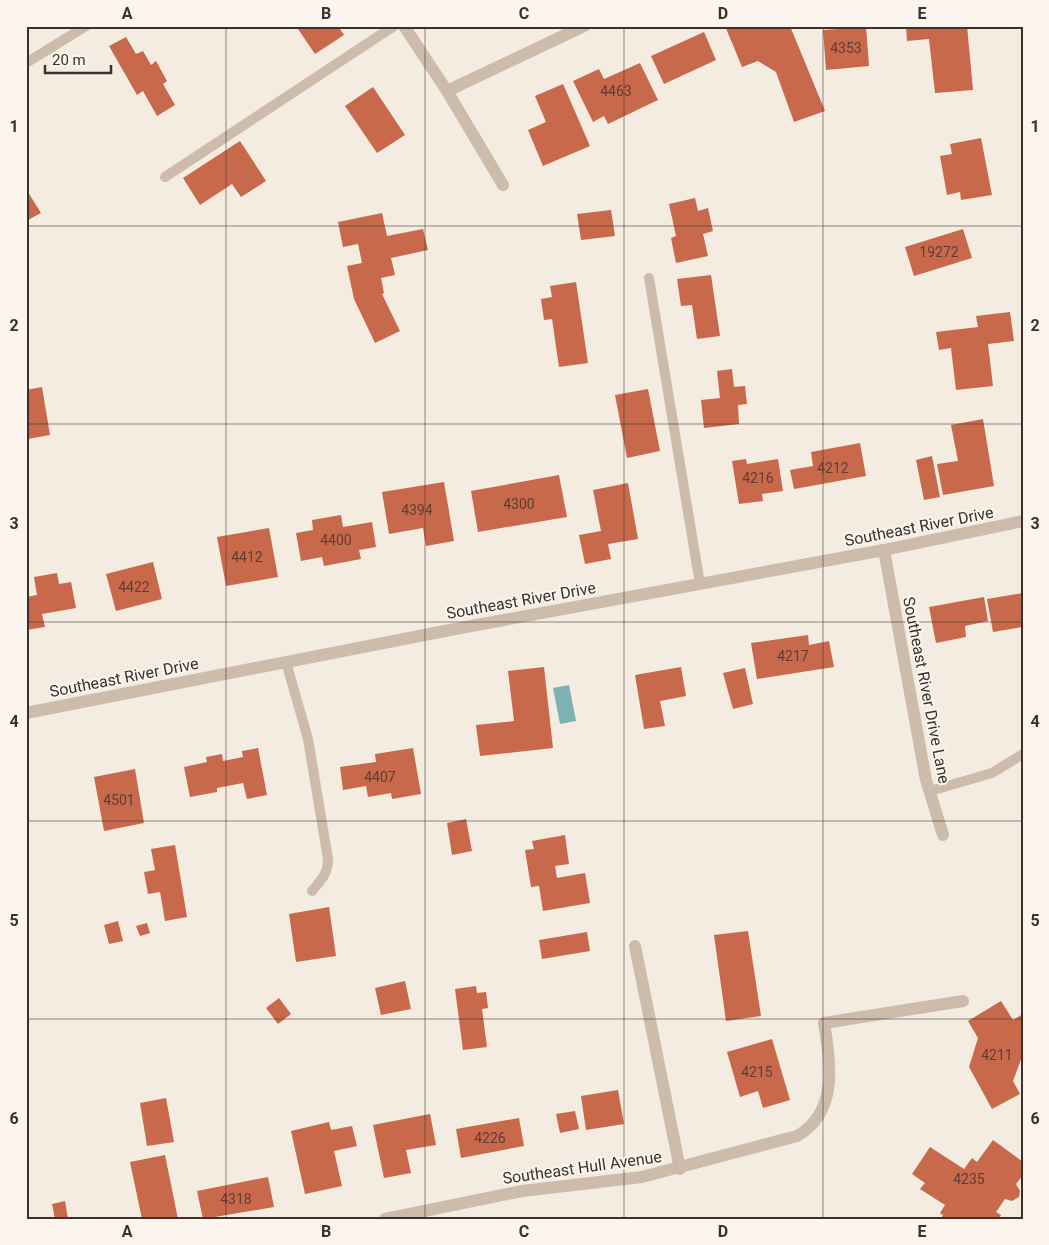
<svg xmlns="http://www.w3.org/2000/svg" width="1049" height="1245" font-family="Roboto,sans-serif">
	<style>
		.water { fill: #7fb0b2 }
		.building { fill: #c8694b }
		.lines { fill: none; stroke-linecap: round; stroke-linejoin: round }
		.lane { stroke: #cdbbac; stroke-width: 10 }
		.street { stroke: #cdbbac; stroke-width: 12 }
		.grid { fill: none; stroke: #3b302b; stroke-width: 1; stroke-opacity: 0.55 }
		.labels { text-anchor: middle; stroke-width: 4; stroke-linejoin: round; paint-order: stroke }
		.number-label { font-size: 14px; fill: #5e3e33 }
		.street-label { font-size: 16px; fill: #3b302b; stroke: #fbf5ee }
		.neatline { fill: none; stroke: #3b302b; stroke-width: 2 }
		.grid-label { font-size: 16px; text-anchor: middle; font-weight: bold; fill: #3b302b }
	</style>
	<rect width="100%" height="100%" fill="#f4ebe1"/>
	<!-- water -->
	<polygon class="water" points="569,685 576,721 560,724 553,688"/>
	<!-- building -->
	<g class="building">
		<polygon points="296,26 338,26 344,35 315,54"/>
		<polygon points="725,26 790,26 825,111 794,122 776,72 758,61 742,67"/>
		<polygon points="838,26 866,26 869,66 826,70 823,30 838,29"/>
		<polygon points="906,26 967,26 973,90 935,93 929,39 907,41"/>
		<polygon points="704,32 716,60 664,84 651,56"/>
		<polygon points="126,37 136,54 143,51 151,65 156,61 167,81 163,84 175,105 157,116 143,91 137,95 109,46"/>
		<polygon points="640,63 658,100 608,124 604,116 593,122 573,81 599,69 604,79"/>
		<polygon points="563,84 590,146 543,166 528,130 546,122 535,96"/>
		<polygon points="373,87 405,135 377,153 345,106"/>
		<polygon points="981,138 992,195 961,200 960,192 947,195 940,156 952,154 950,144"/>
		<polygon points="240,141 266,181 241,197 232,184 200,205 183,178"/>
		<polygon points="26,189 41,213 26,221"/>
		<polygon points="695,198 698,211 708,208 713,231 703,234 708,256 676,263 671,238 676,236 669,204"/>
		<polygon points="611,210 615,236 581,240 577,214"/>
		<polygon points="382,213 387,236 423,229 428,250 391,258 395,275 381,278 384,293 382,294 400,331 375,343 354,299 347,266 362,263 358,244 343,247 338,222"/>
		<polygon points="963,229 972,258 914,276 905,247"/>
		<polygon points="711,275 720,336 697,339 692,305 681,306 677,279"/>
		<polygon points="576,282 588,363 559,367 552,319 544,320 541,299 552,297 550,286"/>
		<polygon points="1010,312 1014,341 988,344 993,386 956,390 951,348 939,350 936,332 978,327 976,316"/>
		<polygon points="732,369 734,387 745,386 747,404 738,405 739,424 704,428 701,400 720,398 717,371"/>
		<polygon points="42,387 50,435 28,439 26,390"/>
		<polygon points="648,389 660,451 627,458 615,395"/>
		<polygon points="983,419 994,486 943,495 937,464 958,461 951,425"/>
		<polygon points="860,443 866,476 794,489 790,470 813,466 811,452"/>
		<polygon points="932,456 940,497 924,500 916,460"/>
		<polygon points="746,459 747,464 778,459 783,491 762,494 763,501 739,504 732,461"/>
		<polygon points="559,475 567,517 478,532 471,491"/>
		<polygon points="444,482 454,541 426,546 423,528 389,534 382,492"/>
		<polygon points="628,483 638,539 608,544 611,559 585,564 579,535 601,531 593,490"/>
		<polygon points="341,515 343,527 372,522 376,547 359,550 361,559 324,566 322,557 301,561 296,533 313,530 312,520"/>
		<polygon points="269,528 278,577 226,586 217,537"/>
		<polygon points="153,562 162,599 116,611 106,574"/>
		<polygon points="57,573 59,584 71,582 76,608 42,614 45,627 26,630 26,597 37,595 34,577"/>
		<polygon points="1023,593 1022,627 993,632 987,599"/>
		<polygon points="984,597 988,621 965,626 966,637 936,643 929,607"/>
		<polygon points="808,635 809,645 829,641 834,667 757,679 751,643"/>
		<polygon points="544,667 553,748 480,756 476,725 514,721 508,671"/>
		<polygon points="681,667 686,696 660,701 665,726 644,729 635,675"/>
		<polygon points="745,668 753,704 733,709 723,673"/>
		<polygon points="258,748 267,795 247,799 243,783 217,788 217,792 190,797 184,767 207,762 206,757 222,754 223,761 243,757 242,751"/>
		<polygon points="413,748 421,794 392,799 391,793 368,797 366,786 343,790 340,767 376,762 375,754"/>
		<polygon points="135,769 144,823 104,831 94,777"/>
		<polygon points="466,819 472,851 452,855 447,823"/>
		<polygon points="565,835 569,864 555,866 557,878 585,873 590,903 543,911 539,886 531,887 525,850 534,849 532,841"/>
		<polygon points="175,845 187,917 165,921 160,892 148,894 144,872 155,870 151,849"/>
		<polygon points="329,907 336,956 296,962 289,914"/>
		<polygon points="118,921 123,941 109,944 104,925"/>
		<polygon points="147,923 150,933 140,936 136,926"/>
		<polygon points="748,931 761,1016 726,1021 714,935"/>
		<polygon points="587,932 590,951 542,959 539,940"/>
		<polygon points="405,981 411,1009 381,1015 375,988"/>
		<polygon points="476,986 477,993 486,992 488,1008 482,1009 487,1047 463,1050 455,989"/>
		<polygon points="279,998 291,1014 278,1024 266,1008"/>
		<polygon points="1001,1001 1013,1020 1023,1014 1023,1054 1013,1081 1020,1094 992,1109 969,1067 978,1038 968,1021"/>
		<polygon points="772,1039 790,1100 763,1108 758,1091 740,1097 727,1052"/>
		<polygon points="618,1090 624,1124 586,1130 581,1096"/>
		<polygon points="166,1098 174,1142 147,1146 140,1103"/>
		<polygon points="575,1111 579,1129 560,1133 556,1114"/>
		<polygon points="430,1114 436,1145 406,1150 411,1173 384,1178 373,1125"/>
		<polygon points="519,1118 524,1146 461,1158 456,1129"/>
		<polygon points="329,1122 331,1130 352,1126 357,1146 334,1151 342,1186 305,1194 291,1131"/>
		<polygon points="993,1140 1023,1162 1023,1175 1016,1184 1020,1191 1019,1197 1012,1201 1005,1199 996,1212 1001,1215 999,1219 941,1219 943,1215 940,1213 945,1205 920,1189 925,1183 912,1174 930,1147 964,1169 972,1158 977,1162"/>
		<polygon points="165,1155 178,1219 142,1219 130,1162"/>
		<polygon points="268,1177 274,1207 203,1219 197,1191"/>
		<polygon points="65,1201 68,1219 55,1219 52,1204"/>
	</g>
	<g class="lines">
		<!-- lane -->
		<g class="lane">
			<polyline points="26,63 86,26"/>
			<polyline points="165,177 394,26"/>
			<polyline points="649,278 700,584"/>
			<path d="M 286,662 L 308,739 L 328,859 C 328,874 321,880 312,891"/>
			<polyline points="930,791 992,773 1023,754"/>
		</g>
		<!-- street -->
		<g class="street">
			<polyline points="404,26 447,91 503,185"/>
			<polyline points="447,91 584,26"/>
			<polyline points="884,550 926,780 943,835"/>
			<polyline points="26,713 455,629 884,550 1023,521"/>
			<polyline points="635,946 680,1169"/>
			<path d="M 385,1219 L 522,1191 L 642,1177 L 797,1136 C 838,1113 831,1063 824,1023 L 963,1001"/>
		</g>
	</g>
	<!-- grid -->
	<path class="grid" d="M 226,26 L 226,1219M 425,26 L 425,1219M 624,26 L 624,1219M 823,26 L 823,1219M 26,226 L 1023,226M 26,424 L 1023,424M 26,622 L 1023,622M 26,821 L 1023,821M 26,1019 L 1023,1019"/>
	<g class="labels">
		<!-- number labels -->
		<g class="number-label">
			<text x="846" y="53">4353</text>
			<text x="616" y="96">4463</text>
			<text x="939" y="257">19272</text>
			<text x="833" y="473">4212</text>
			<text x="758" y="483">4216</text>
			<text x="519" y="509">4300</text>
			<text x="417" y="515">4394</text>
			<text x="336" y="545">4400</text>
			<text x="247" y="562">4412</text>
			<text x="134" y="592">4422</text>
			<text x="793" y="661">4217</text>
			<text x="380" y="782">4407</text>
			<text x="119" y="805">4501</text>
			<text x="997" y="1060">4211</text>
			<text x="757" y="1077">4215</text>
			<text x="490" y="1143">4226</text>
			<text x="969" y="1184">4235</text>
			<text x="236" y="1204">4318</text>
		</g>
		<!-- street labels -->
		<g class="street-label">
			<text transform="translate(919 526) rotate(-11)" y="6">Southeast River Drive</text>
			<text transform="translate(521 600) rotate(-10)" y="6">Southeast River Drive</text>
			<text transform="translate(124 677) rotate(-11)" y="6">Southeast River Drive</text>
			<text transform="translate(927 690) rotate(79)" y="6">Southeast River Drive Lane</text>
			<text transform="translate(582 1167) rotate(-8)" y="6">Southeast Hull Avenue</text>
		</g>
	</g>
	<!-- border -->
	<rect width="1049" height="1245" fill="none" stroke="#fbf5ee" stroke-width="55"/>
	<!-- scale -->
	<path d="M45 65v8h66v-8" fill="none" stroke="#3b302b" stroke-width="2.5"/>
	<text x="52" y="65" font-size="15" fill="#3b302b" stroke="#fbf5ee" stroke-width="4" paint-order="stroke">20 m</text>
	<rect x="28" y="28" width="994" height="1190" class="neatline"/>
	<g class="grid-label">
		<text x="127" y="19">A</text>
		<text x="326" y="19">B</text>
		<text x="524" y="19">C</text>
		<text x="723" y="19">D</text>
		<text x="922" y="19">E</text>
		<text x="14" y="132">1</text>
		<text x="1035" y="132">1</text>
		<text x="14" y="331">2</text>
		<text x="1035" y="331">2</text>
		<text x="14" y="529">3</text>
		<text x="1035" y="529">3</text>
		<text x="14" y="727">4</text>
		<text x="1035" y="727">4</text>
		<text x="14" y="926">5</text>
		<text x="1035" y="926">5</text>
		<text x="14" y="1124">6</text>
		<text x="1035" y="1124">6</text>
		<text x="127" y="1237">A</text>
		<text x="326" y="1237">B</text>
		<text x="524" y="1237">C</text>
		<text x="723" y="1237">D</text>
		<text x="922" y="1237">E</text>
	</g>
</svg>
